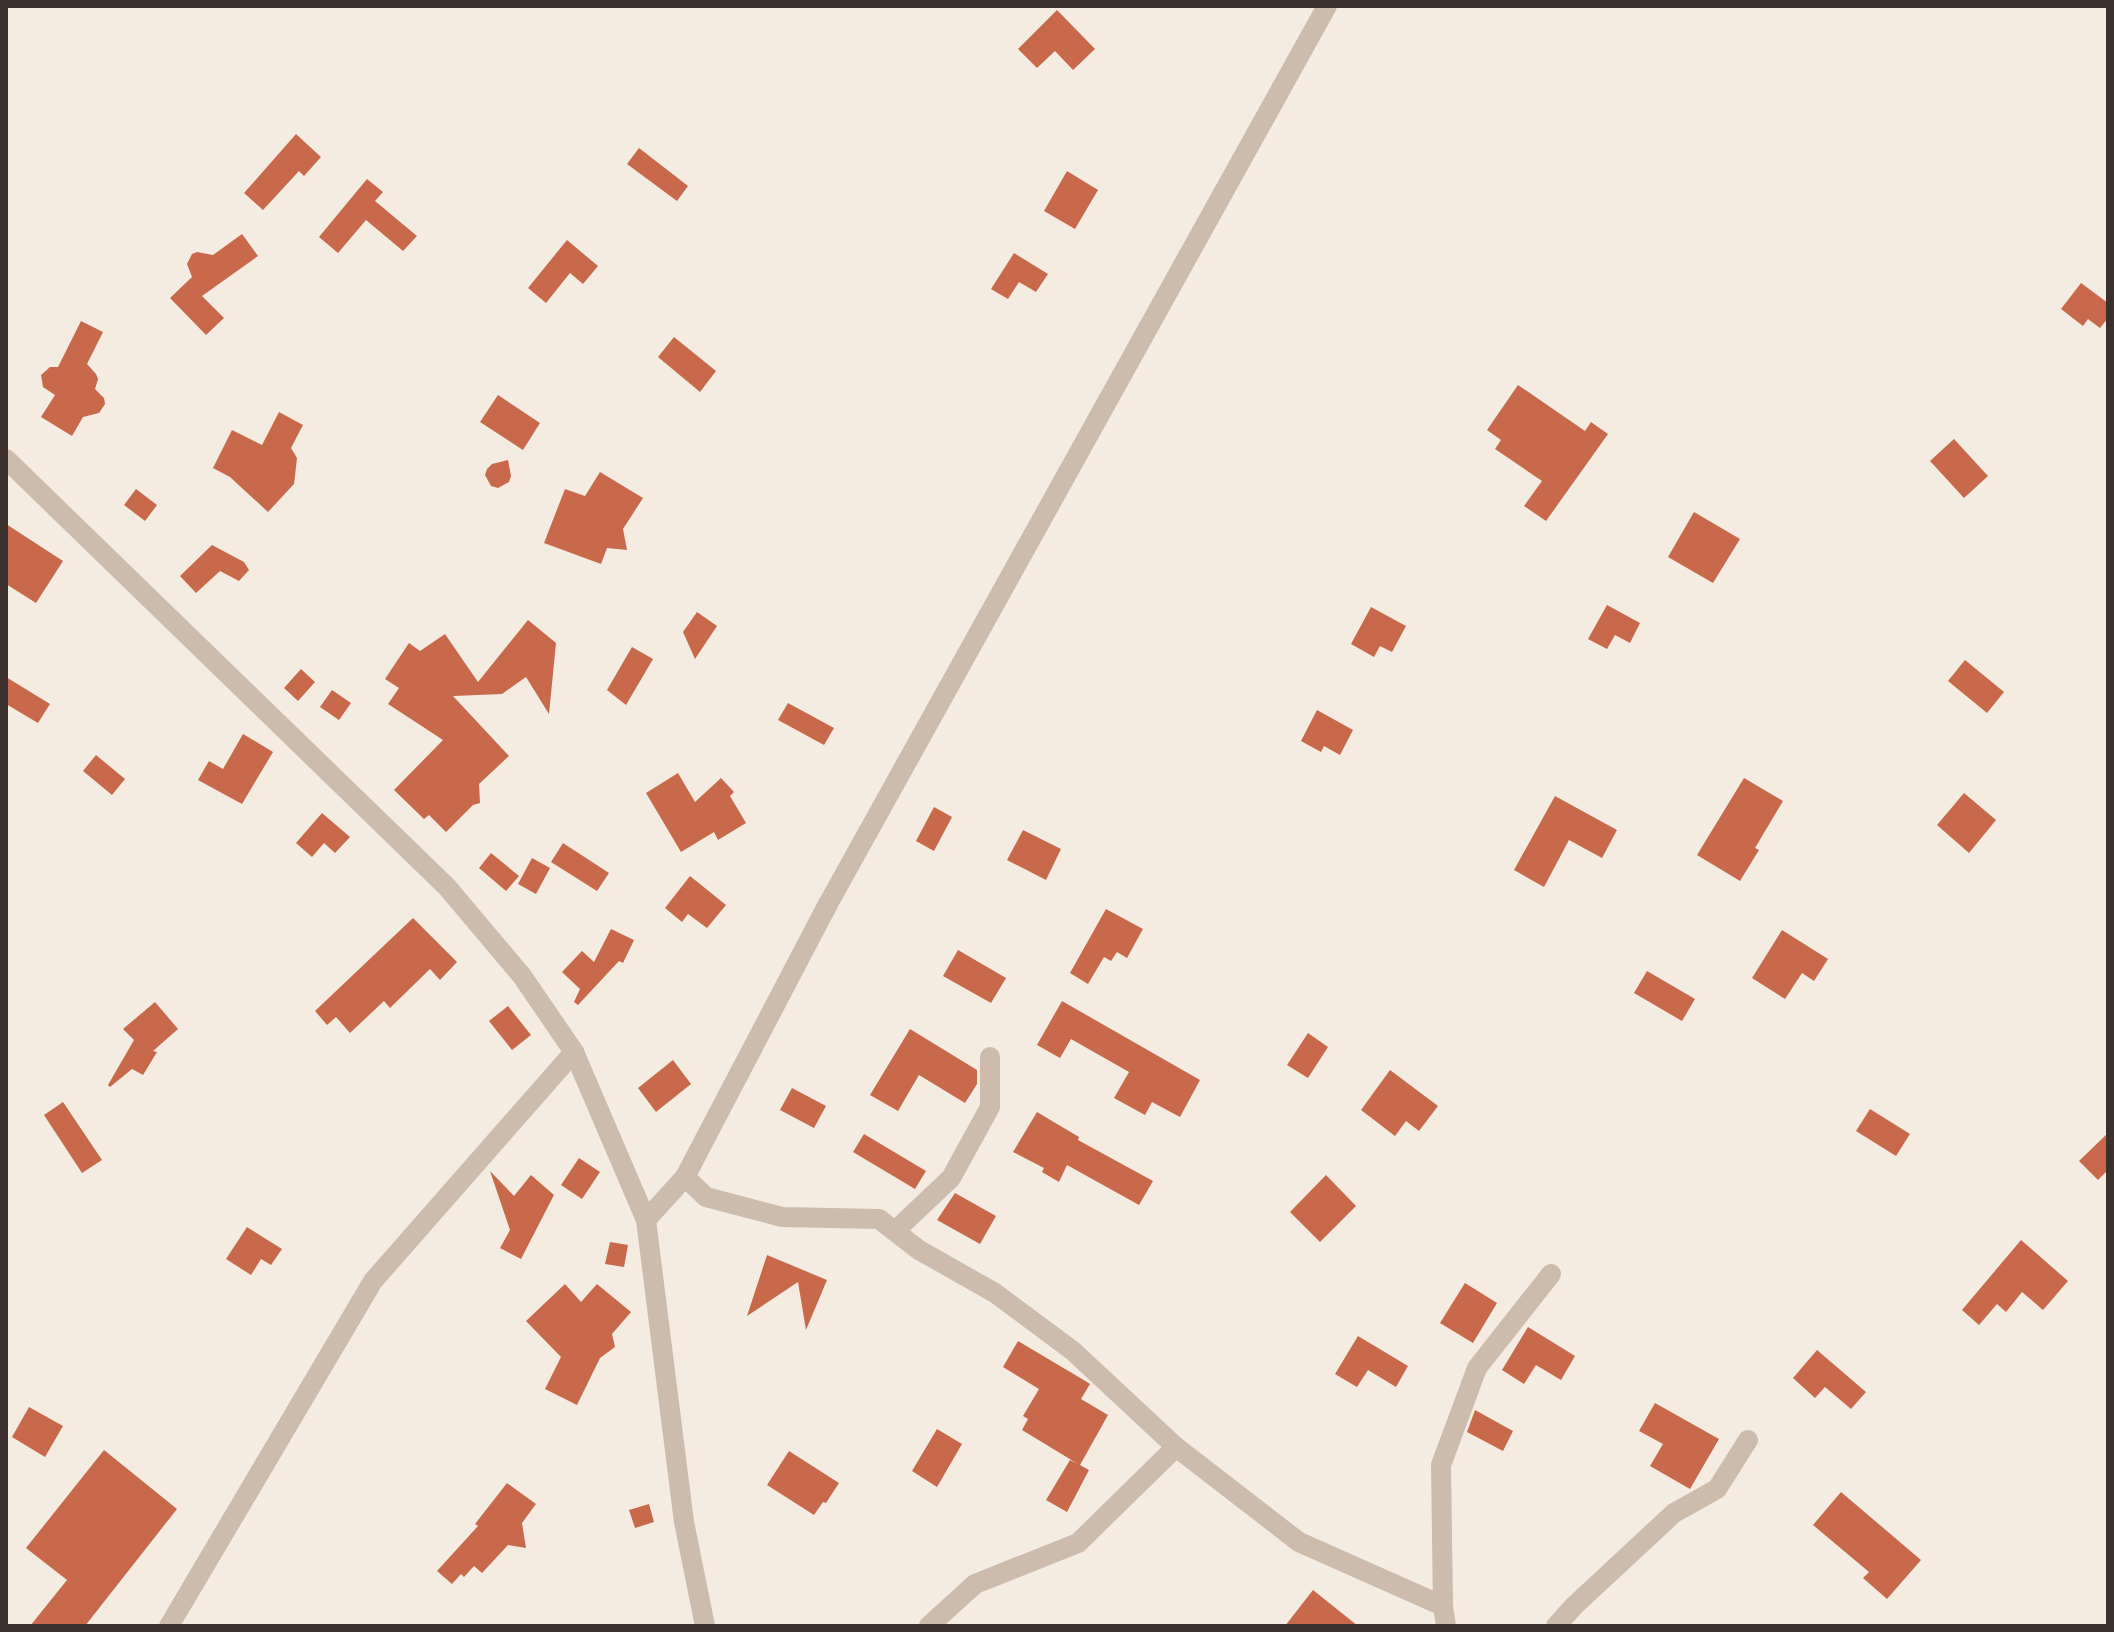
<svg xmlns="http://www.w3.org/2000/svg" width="2114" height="1632" font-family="Helvetica,sans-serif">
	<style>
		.building { fill: #c8694b }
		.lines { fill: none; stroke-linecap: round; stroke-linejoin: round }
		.minor { stroke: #cdbbac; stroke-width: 20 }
	</style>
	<rect width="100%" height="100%" fill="#f4ebe1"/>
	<!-- building -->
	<g class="building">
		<polygon points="1057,10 1095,49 1073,70 1055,51 1037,68 1018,49"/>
		<polygon points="296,134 321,157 304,176 299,171 263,210 244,193"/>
		<polygon points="639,148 688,186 677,201 627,164"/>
		<polygon points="1067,171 1098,190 1075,229 1044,211"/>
		<polygon points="367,179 383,192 375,201 417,236 403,251 366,220 338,253 319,237"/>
		<polygon points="242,234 258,256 202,296 224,318 206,335 170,298 192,277 187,264 192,254 197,252 213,255"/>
		<polygon points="567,240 598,266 583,284 570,273 546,303 528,288"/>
		<polygon points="1014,253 1048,274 1036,292 1019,282 1008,299 991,289"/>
		<polygon points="2081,283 2108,303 2108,318 2100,328 2088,319 2083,326 2061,309"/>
		<polygon points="81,321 103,332 87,364 96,374 98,379 95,389 104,398 105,404 99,413 83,417 72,436 41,417 55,395 43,387 41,375 50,367 58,367"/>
		<polygon points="674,337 716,371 700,392 658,357"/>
		<polygon points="1518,385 1585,431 1591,422 1608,434 1546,521 1524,506 1542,481 1495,449 1501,440 1487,430"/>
		<polygon points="498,395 540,423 523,450 480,422"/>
		<polygon points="279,412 303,425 291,448 297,458 294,484 268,512 230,477 213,468 232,430 262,445"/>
		<polygon points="1954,439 1988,476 1964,498 1930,461"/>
		<polygon points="508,460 511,476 509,482 498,488 491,486 485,475 487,469 492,464"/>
		<polygon points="600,472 643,498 623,529 627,550 607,548 601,564 544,543 565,489 585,496"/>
		<polygon points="136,489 157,505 145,521 124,505"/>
		<polygon points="1694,512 1740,539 1713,583 1668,557"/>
		<polygon points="6,524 63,561 36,603 6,584"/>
		<polygon points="212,545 244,562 249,570 239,581 220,571 196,593 180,576"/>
		<polygon points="1607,605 1640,623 1630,643 1615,635 1607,649 1588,639"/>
		<polygon points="1371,607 1406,626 1392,652 1380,646 1374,657 1351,644"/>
		<polygon points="697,612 717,626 695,659 683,632"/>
		<polygon points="528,620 556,643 549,714 526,677 502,694 453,696 509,756 479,784 480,803 473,805 446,832 429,815 424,819 394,790 443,740 388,704 399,688 385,679 409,643 420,651 445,634 478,682"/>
		<polygon points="632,647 653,659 626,705 607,690"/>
		<polygon points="1965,660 2004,692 1987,713 1948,681"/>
		<polygon points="301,669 315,682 298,701 284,688"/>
		<polygon points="6,677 50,704 38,723 6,704"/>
		<polygon points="332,690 351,703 339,720 320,707"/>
		<polygon points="788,703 834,728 824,745 778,720"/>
		<polygon points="1317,710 1353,730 1340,755 1324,746 1321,752 1301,741"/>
		<polygon points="243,734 273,752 242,804 198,780 209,761 223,769"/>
		<polygon points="96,755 125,779 112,795 83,771"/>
		<polygon points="678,773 695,802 721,778 734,792 730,796 746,823 718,840 714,832 681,852 646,793"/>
		<polygon points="1744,778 1783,801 1755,848 1759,850 1740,881 1697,855"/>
		<polygon points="1964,793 1996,820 1969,853 1937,825"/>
		<polygon points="1555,796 1617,830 1602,858 1569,840 1544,887 1514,870"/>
		<polygon points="934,807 952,817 934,851 916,841"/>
		<polygon points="322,813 350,837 335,853 324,843 312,857 296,843"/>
		<polygon points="1023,830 1061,849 1046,880 1007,860"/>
		<polygon points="563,843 609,873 597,891 551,862"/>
		<polygon points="491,853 519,876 506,891 479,868"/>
		<polygon points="532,858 550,868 536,894 518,884"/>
		<polygon points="690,876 726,905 707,928 688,914 682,922 665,908"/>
		<polygon points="1106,909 1143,929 1127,958 1117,952 1111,961 1104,957 1088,984 1070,973"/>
		<polygon points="413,918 457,962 440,980 430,969 390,1008 384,1001 350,1033 336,1017 327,1025 315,1011"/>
		<polygon points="611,929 634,940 623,963 619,961 578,1005 574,1002 580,989 562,972 582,951 594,962"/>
		<polygon points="1782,930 1828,959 1814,981 1802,973 1785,999 1752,978"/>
		<polygon points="958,950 1006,978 991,1003 943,976"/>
		<polygon points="1647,971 1695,999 1682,1021 1634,993"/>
		<polygon points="1062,1001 1200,1080 1180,1117 1152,1102 1145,1115 1114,1098 1129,1072 1071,1039 1060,1058 1037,1045"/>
		<polygon points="155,1002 178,1029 153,1051 157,1052 143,1075 132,1069 110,1087 108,1085 134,1040 123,1029"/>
		<polygon points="508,1006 531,1035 512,1050 489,1021"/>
		<polygon points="910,1029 977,1070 977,1084 965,1103 919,1075 898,1111 870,1095"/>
		<polygon points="1308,1033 1328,1047 1308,1078 1287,1065"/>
		<polygon points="673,1060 691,1084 656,1112 638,1088"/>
		<polygon points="1390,1070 1438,1106 1419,1131 1406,1121 1395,1136 1361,1110"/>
		<polygon points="792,1088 826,1106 814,1128 780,1110"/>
		<polygon points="63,1102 102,1160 82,1173 44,1115"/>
		<polygon points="1870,1109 1910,1134 1896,1156 1856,1131"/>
		<polygon points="1037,1112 1079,1137 1078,1140 1153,1181 1139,1205 1067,1165 1059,1182 1042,1172 1044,1168 1013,1152"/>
		<polygon points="2108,1133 2108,1170 2098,1180 2079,1161"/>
		<polygon points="864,1134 926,1171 915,1189 853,1152"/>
		<polygon points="579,1158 600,1172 582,1199 561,1185"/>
		<polygon points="490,1171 514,1196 531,1175 554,1195 521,1259 500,1248 510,1230"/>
		<polygon points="1326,1175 1356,1206 1320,1242 1290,1212"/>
		<polygon points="955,1193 996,1216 980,1244 937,1220"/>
		<polygon points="247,1227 282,1249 271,1265 261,1259 251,1275 226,1259"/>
		<polygon points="2021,1240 2068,1281 2043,1310 2022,1292 2006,1312 1997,1304 1979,1325 1962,1310"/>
		<polygon points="610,1242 628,1245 624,1267 605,1264"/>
		<polygon points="767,1255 827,1280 806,1330 798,1282 747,1316"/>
		<polygon points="1465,1283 1497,1303 1473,1343 1440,1323"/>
		<polygon points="565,1284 581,1302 597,1284 631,1312 612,1334 615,1347 600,1358 577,1405 545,1389 561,1357 526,1321"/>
		<polygon points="1528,1327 1575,1356 1561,1380 1536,1365 1524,1384 1502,1370"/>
		<polygon points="1358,1336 1408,1366 1396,1387 1368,1370 1357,1387 1335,1374"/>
		<polygon points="1018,1341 1087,1382 1090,1384 1081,1399 1108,1415 1080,1465 1089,1470 1067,1512 1046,1500 1070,1460 1078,1464 1022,1430 1028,1419 1023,1416 1039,1389 1003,1367"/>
		<polygon points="1817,1350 1866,1392 1851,1409 1825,1387 1815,1398 1793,1378"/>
		<polygon points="1655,1403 1719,1439 1690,1489 1650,1466 1663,1444 1639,1431"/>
		<polygon points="29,1407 63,1426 45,1457 12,1437"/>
		<polygon points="1475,1410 1513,1431 1503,1451 1467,1432"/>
		<polygon points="937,1429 962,1444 937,1487 912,1471"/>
		<polygon points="104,1450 177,1509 85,1626 30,1626 67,1580 26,1548"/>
		<polygon points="789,1451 839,1483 826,1503 823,1502 814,1515 767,1485"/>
		<polygon points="507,1483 536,1504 522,1523 526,1548 508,1545 482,1573 474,1566 464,1577 461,1574 452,1584 437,1571 478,1526 475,1524"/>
		<polygon points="1841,1492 1921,1560 1887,1599 1863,1578 1869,1572 1813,1525"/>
		<polygon points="649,1504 654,1522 635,1528 629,1510"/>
		<polygon points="1313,1590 1358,1626 1285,1626"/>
	</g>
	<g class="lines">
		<!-- minor -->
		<g class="minor">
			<polyline points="6,459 447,887 522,976 574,1052 646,1220 684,1522 705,1626"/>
			<polyline points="685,1177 706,1197 782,1217 879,1219 919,1250 995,1293 1073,1351 1176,1447 1299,1542 1443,1606"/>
			<polyline points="646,1220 685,1177 828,904 1327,6"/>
			<polyline points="895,1231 951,1178 990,1107 990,1057"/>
			<polyline points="169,1626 373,1281 574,1052"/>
			<polyline points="929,1626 975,1584 1078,1543 1176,1447"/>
			<polyline points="1446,1626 1443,1606 1441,1465 1477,1368 1551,1274"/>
			<polyline points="1556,1626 1574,1606 1674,1513 1717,1489 1748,1440"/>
		</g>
	</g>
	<!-- border -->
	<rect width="2114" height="1632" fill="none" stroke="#3b302b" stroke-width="16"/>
</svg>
